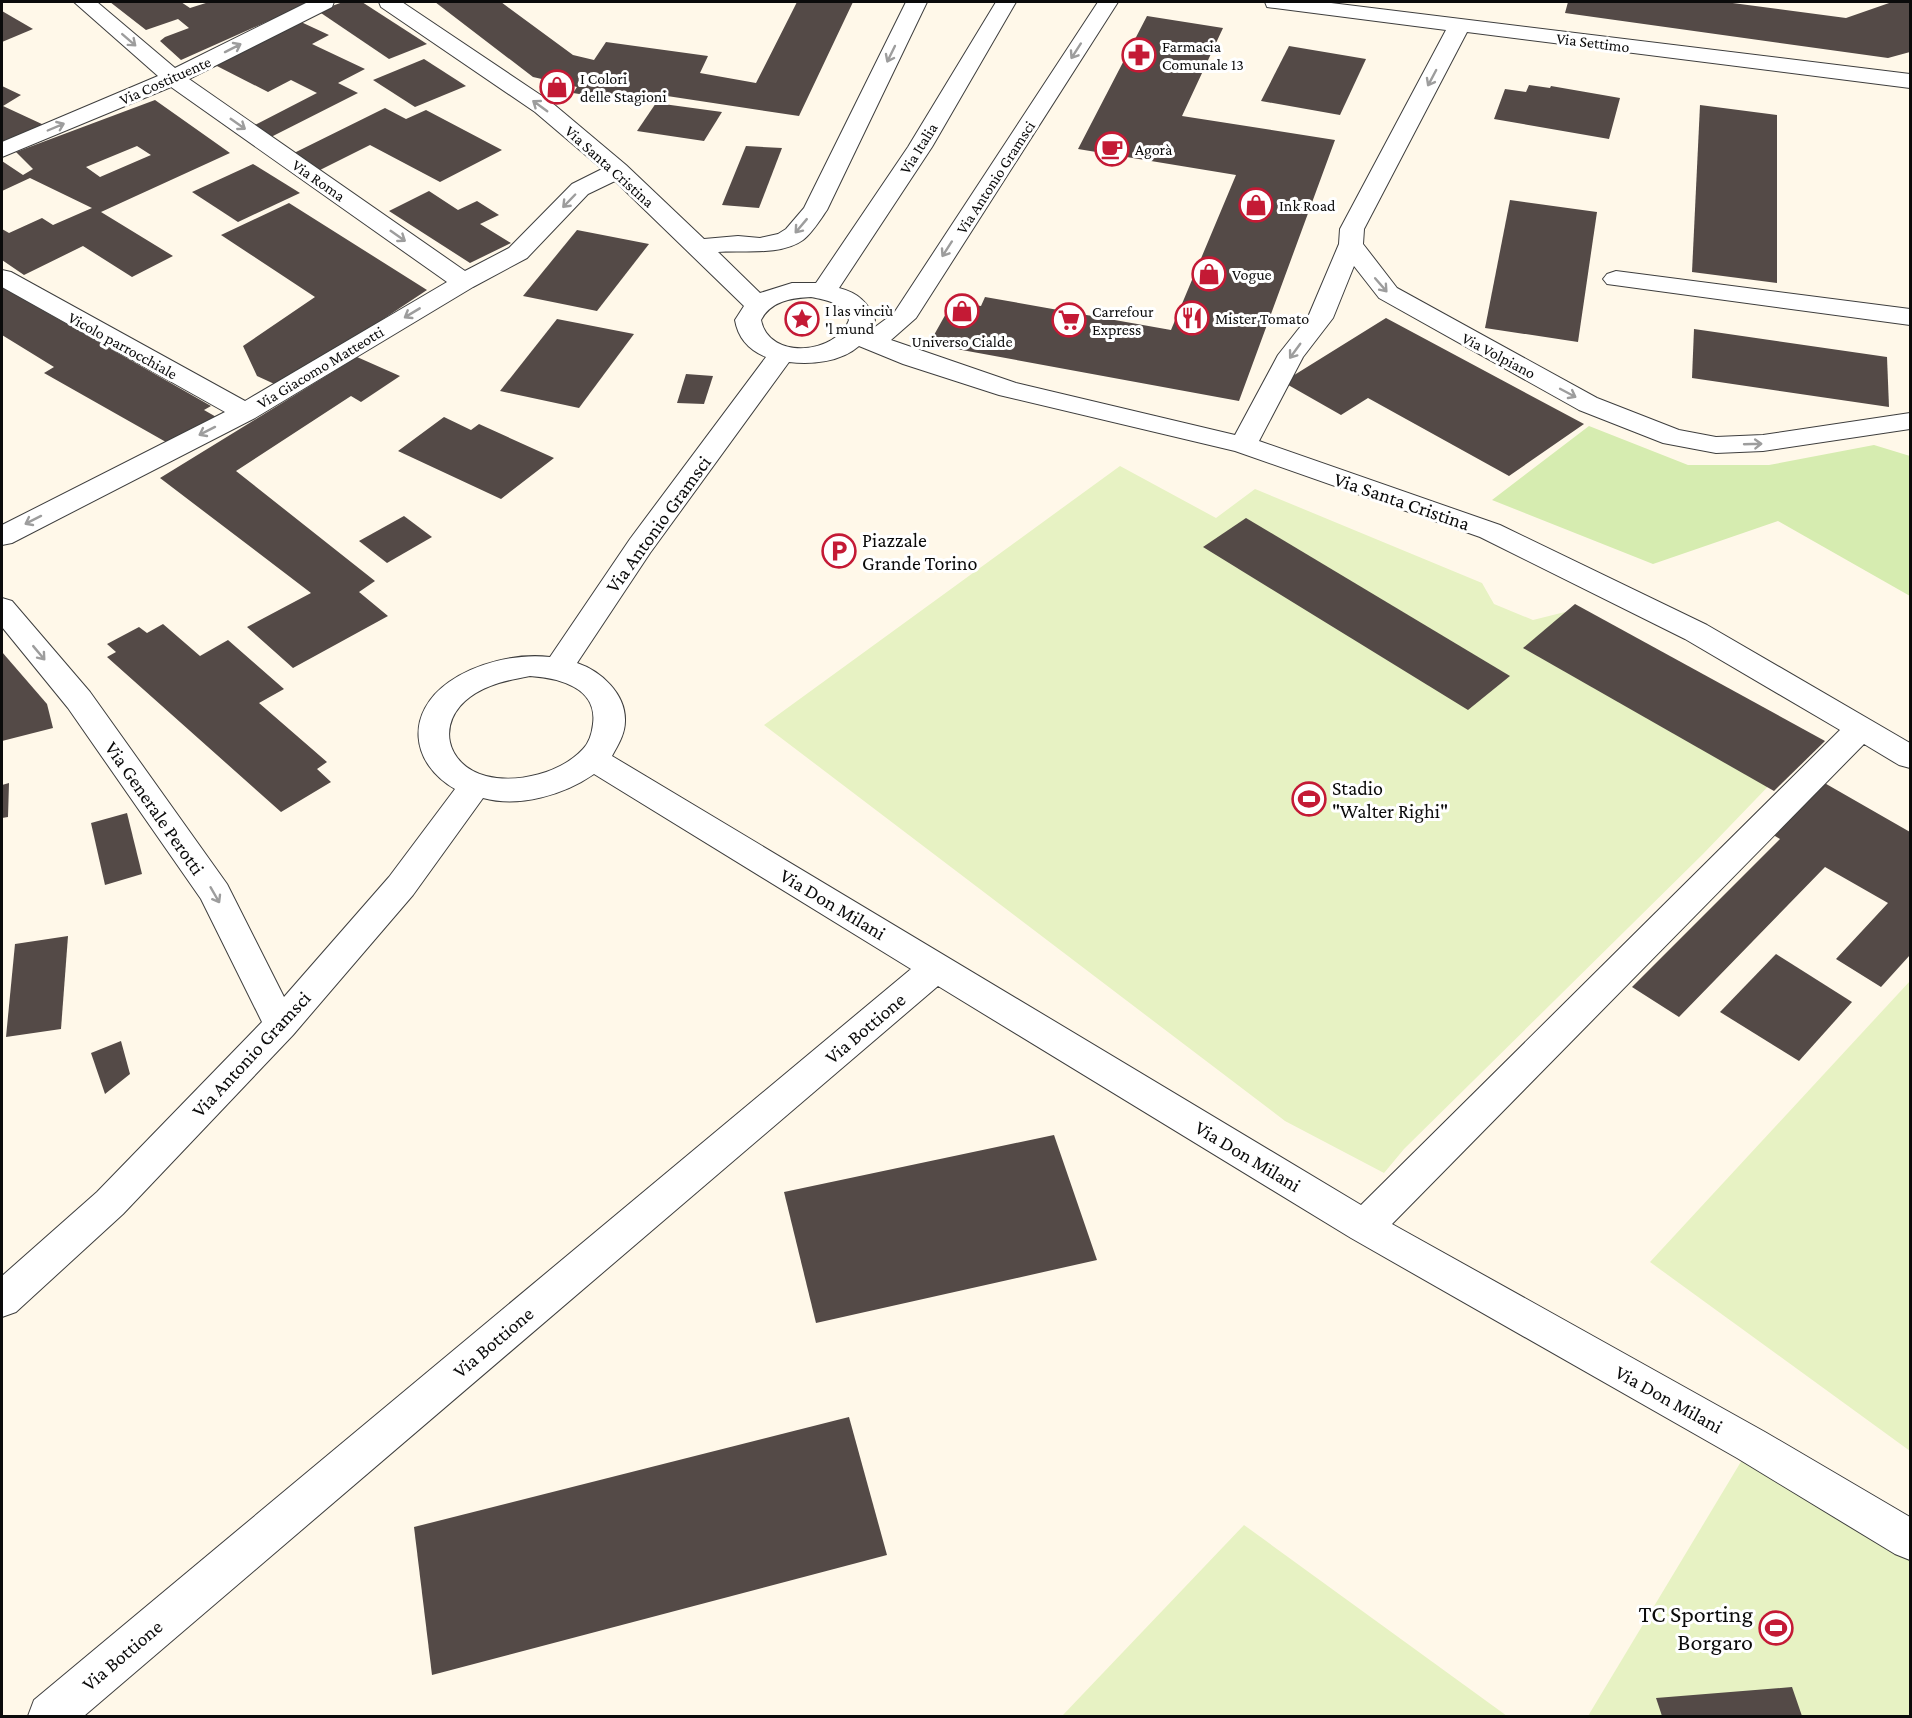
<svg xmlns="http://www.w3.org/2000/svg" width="1912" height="1718" font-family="'Crimson Pro',serif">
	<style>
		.green { fill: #d6ecb0 }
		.pitch { fill: #e7f2c3 }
		.building { fill: #544a47; fill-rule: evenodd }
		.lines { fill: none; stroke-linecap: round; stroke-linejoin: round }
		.minor-casing { stroke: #3e3e3e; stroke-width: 2 }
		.minor { fill: #fff; fill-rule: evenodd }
		.oneway { stroke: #9d9d9d }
		.labels { text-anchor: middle; stroke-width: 6; stroke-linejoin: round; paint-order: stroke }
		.far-street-label { font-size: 16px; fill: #0b0b0b; stroke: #fff }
		.far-poi-label { font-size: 16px; fill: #0b0b0b; stroke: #fff; text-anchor: start }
		.street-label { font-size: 20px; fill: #0b0b0b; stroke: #fff }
		.poi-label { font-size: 20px; fill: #0b0b0b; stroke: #fff; text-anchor: start }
		.near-poi-label { font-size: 24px; fill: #0b0b0b; stroke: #fff; text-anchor: end }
	</style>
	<rect width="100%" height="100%" fill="#fff8e9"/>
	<!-- green -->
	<polygon class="green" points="1589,426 1688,465 1769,465 1874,445 1910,456 1910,596 1778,521 1653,564 1492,500"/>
	<!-- pitch -->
	<g class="pitch">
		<polygon points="1120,466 1216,518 1255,489 1482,583 1494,604 1533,620 1565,612 1809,744 1703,854 1404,1149 1384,1173 1285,1121 764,725"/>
		<polygon points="1910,981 1910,1451 1650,1262"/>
		<polygon points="1751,1445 1910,1540 1910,1716 1588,1716"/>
		<polygon points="1244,1525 1507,1716 1062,1716"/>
	</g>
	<!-- building -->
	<g class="building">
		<polygon points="110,2 181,2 190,8 209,2 311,2 181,60 160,41 165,37 189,28 178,19 146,30"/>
		<polygon points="343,2 362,2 427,44 389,59 318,11"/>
		<polygon points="435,2 501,2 573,55 594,60 606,42 708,56 700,73 756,83 797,2 853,2 799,116 654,94 647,105 573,93 577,87 533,77"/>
		<polygon points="1568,2 1725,2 1846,18 1892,2 1910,2 1910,52 1888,58 1565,13"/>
		<polygon points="2,11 33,29 2,42"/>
		<polygon points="1147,16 1223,28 1182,116 1335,140 1239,401 929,344 953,301 981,306 985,297 1171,330 1236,175 1078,149"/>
		<polygon points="301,22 329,35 312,44 365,69 338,83 358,93 271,137 251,127 317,93 291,80 268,92 213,64"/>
		<polygon points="1289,46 1366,59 1340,115 1261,101"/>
		<polygon points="424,59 466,86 415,107 373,80"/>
		<polygon points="1529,85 1550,88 1551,86 1620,98 1609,139 1494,119 1505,89 1526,92"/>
		<polygon points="2,86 21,95 3,106 44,125 2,143"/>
		<path d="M 155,100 L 230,153 L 101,212 L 173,256 L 132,277 L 83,246 L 24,275 L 2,260 L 2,229 L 9,233 L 42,218 L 53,225 L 92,208 L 30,178 L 2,191 L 2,161 L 23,175 L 33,169 L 16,152 ZM 137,146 L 151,155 L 100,177 L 86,167 Z"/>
		<polygon points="656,103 722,112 704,141 637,131"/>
		<polygon points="1700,105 1777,115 1777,283 1692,272"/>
		<polygon points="385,108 406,119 426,110 502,150 440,182 370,145 320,170 292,154"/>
		<polygon points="746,146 782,148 759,208 722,205"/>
		<polygon points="253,164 300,193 238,222 192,192"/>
		<polygon points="429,191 458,210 477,201 499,215 480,224 511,243 470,263 389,211"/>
		<polygon points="1510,200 1597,212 1578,342 1485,328"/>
		<polygon points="289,203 427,290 281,387 257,376 243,346 315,297 221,235"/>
		<polygon points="577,230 649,244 597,311 523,296"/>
		<polygon points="2,287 211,406 204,410 218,418 173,446 44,373 54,367 2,335"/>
		<polygon points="1386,318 1584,424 1509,476 1368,398 1341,415 1283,382"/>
		<polygon points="557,319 634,334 579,408 500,391"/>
		<polygon points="1694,329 1887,357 1889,407 1692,378"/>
		<polygon points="357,357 400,376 361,402 351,396 236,471 375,581 359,592 388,616 293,668 247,627 311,593 160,478"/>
		<polygon points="686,374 713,376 704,404 677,403"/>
		<polygon points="444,417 471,430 479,424 554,458 501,499 398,451"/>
		<polygon points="404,516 432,537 387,563 359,541"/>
		<polygon points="1246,518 1510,676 1468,710 1203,547"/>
		<polygon points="1575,604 1825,741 1774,791 1523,648"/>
		<polygon points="163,624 200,656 228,640 284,689 259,703 327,762 317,769 331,782 281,812 107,657 116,652 107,644 139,627 147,633"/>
		<polygon points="2,652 47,704 53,728 2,741"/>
		<polygon points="1821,781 1910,832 1910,955 1881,987 1836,959 1888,903 1825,867 1679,1017 1632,987 1780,839 1770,833"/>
		<polygon points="9,783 8,817 2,818 2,785"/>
		<polygon points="127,813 142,874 105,885 91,823"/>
		<polygon points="68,936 61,1029 6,1037 15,944"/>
		<polygon points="1776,954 1852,1002 1799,1061 1720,1012"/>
		<polygon points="121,1041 130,1074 105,1094 91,1053"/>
		<polygon points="1054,1135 1097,1260 816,1323 784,1192"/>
		<polygon points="849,1417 887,1555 432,1675 414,1527"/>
		<polygon points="1792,1687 1802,1716 1662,1716 1656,1698"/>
	</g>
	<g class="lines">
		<defs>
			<g id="minor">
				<path d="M 74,2 L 97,2 L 175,68 L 308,2 L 334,2 L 332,7 L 189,79 L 465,271 L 509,248 L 572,184 L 602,169 L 535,112 L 381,7 L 379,2 L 402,2 L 551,102 L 626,165 L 704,239 L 738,236 L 760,238 L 778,234 L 786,229 L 804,208 L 906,2 L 927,2 L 827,210 C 820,220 812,233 803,240 C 781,256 743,250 718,252 L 760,293 L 792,283 L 816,283 L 908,147 L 996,2 L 1016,2 L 932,147 L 839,288 C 858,293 868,302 875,320 L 871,330 L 894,313 L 1098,2 L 1118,2 L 916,318 L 891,340 L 1016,383 L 1235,435 L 1278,355 L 1308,317 L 1339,244 L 1340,229 L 1446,30 L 1275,8 L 1267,7 L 1265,2 L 1323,2 L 1910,74 L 1910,88 L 1467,32 L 1364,229 L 1363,244 L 1397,288 L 1597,398 L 1679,430 L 1716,437 L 1763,435 L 1910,413 L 1910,429 L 1763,451 L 1716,453 L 1663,443 L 1579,410 L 1379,298 L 1354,266 L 1333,318 L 1303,357 L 1259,441 L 1500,525 L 1707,625 L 1910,743 L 1910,768 L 1899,765 L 1864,744 L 1392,1224 L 1765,1432 L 1910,1517 L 1910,1560 L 1895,1554 L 1737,1458 L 1351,1238 L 938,986 L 84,1716 L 28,1716 L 34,1700 L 911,969 L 594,774 C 564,795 519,808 483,798 L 413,895 L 293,1035 L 123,1214 L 16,1312 L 2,1317 L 2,1276 L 97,1192 L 262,1022 L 201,899 L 68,708 L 2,627 L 2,598 L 12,601 L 90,692 L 227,884 L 284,997 L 389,877 L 455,789 C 410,763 405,713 449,682 C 476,663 517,653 550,657 L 630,539 L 766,357 C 749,350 738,338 735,320 L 744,306 L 615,181 L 588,194 L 527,258 L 473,287 L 255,418 L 12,543 L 2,545 L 2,525 L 225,412 L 2,287 L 2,270 L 11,272 L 245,401 L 447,282 L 171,87 L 2,157 L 2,142 L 158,76 ZM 811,297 C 827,300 843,303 849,320 C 837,354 769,361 761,320 C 771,301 791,298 811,297 ZM 859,346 L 903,364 L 999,395 L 1235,451 L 1480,537 L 1685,639 L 1840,730 L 1361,1205 L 612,756 C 618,745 625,734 625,721 C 626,694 601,671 577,663 L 650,553 L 789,362 C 811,365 841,362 859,346 ZM 530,676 C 558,678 598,687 593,724 C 592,733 589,743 583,749 C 561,773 517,784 486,776 C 445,765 436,722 470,697 C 488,684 509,680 530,676 Z"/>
				<polygon points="1616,271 1910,309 1910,325 1607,284 1603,279 1607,274"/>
			</g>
		</defs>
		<!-- minor casing -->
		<use href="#minor" class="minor-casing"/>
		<!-- minor -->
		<use href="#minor" class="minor"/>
	</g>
	<!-- one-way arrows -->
	<defs><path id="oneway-shaft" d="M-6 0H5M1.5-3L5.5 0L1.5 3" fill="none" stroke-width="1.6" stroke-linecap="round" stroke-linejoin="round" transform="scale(1.5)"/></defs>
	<g class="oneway">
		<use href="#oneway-shaft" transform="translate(129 40) rotate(41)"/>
		<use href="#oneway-shaft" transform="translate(233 48) rotate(-27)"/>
		<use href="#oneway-shaft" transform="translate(1076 51) rotate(123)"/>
		<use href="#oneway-shaft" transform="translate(891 54) rotate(116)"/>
		<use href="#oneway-shaft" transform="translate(1432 78) rotate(118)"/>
		<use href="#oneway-shaft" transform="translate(540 106) rotate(-144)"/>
		<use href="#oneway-shaft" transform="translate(238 124) rotate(35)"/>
		<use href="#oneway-shaft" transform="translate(56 127) rotate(-23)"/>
		<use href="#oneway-shaft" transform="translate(569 201) rotate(134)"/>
		<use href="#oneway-shaft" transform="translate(801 226) rotate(130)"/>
		<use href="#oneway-shaft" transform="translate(398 236) rotate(35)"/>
		<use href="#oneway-shaft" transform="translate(947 249) rotate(123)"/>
		<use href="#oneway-shaft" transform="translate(1381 285) rotate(49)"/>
		<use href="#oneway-shaft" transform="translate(412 313) rotate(149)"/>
		<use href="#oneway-shaft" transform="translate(1295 351) rotate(126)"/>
		<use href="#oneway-shaft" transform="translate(1568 393) rotate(28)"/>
		<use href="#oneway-shaft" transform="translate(207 431) rotate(153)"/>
		<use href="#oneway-shaft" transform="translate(1753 444) rotate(-2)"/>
		<use href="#oneway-shaft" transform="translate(33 520) rotate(153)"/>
		<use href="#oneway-shaft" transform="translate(39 653) rotate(50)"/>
		<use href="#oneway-shaft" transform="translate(215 895) rotate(60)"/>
	</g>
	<!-- icons -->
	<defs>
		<symbol id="pharmacy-ring" viewBox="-11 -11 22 22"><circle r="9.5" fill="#fff" stroke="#c41a35" stroke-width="1.5"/><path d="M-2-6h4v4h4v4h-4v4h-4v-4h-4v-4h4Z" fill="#c41a35"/></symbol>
		<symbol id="shop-ring" viewBox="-11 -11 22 22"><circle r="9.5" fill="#fff" stroke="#c41a35" stroke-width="1.5"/><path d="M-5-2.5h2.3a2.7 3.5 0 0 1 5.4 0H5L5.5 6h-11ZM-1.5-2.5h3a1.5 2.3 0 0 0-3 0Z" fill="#c41a35"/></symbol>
		<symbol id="cafe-ring" viewBox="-11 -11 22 22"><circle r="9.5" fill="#fff" stroke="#c41a35" stroke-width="1.5"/><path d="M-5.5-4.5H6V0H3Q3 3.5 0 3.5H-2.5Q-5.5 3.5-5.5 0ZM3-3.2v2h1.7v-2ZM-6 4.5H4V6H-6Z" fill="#c41a35"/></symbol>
		<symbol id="restaurant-ring" viewBox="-11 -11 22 22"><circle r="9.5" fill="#fff" stroke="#c41a35" stroke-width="1.5"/><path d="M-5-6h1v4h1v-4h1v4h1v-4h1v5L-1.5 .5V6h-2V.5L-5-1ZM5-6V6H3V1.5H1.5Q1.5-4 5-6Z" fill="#c41a35"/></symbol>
		<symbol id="sight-ring" viewBox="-11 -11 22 22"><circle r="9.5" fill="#fff" stroke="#c41a35" stroke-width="1.5"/><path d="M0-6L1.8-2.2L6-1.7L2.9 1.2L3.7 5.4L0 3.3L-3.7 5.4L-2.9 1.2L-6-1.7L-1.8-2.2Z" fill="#c41a35"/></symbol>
		<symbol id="supermarket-ring" viewBox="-11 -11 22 22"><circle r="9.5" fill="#fff" stroke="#c41a35" stroke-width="1.5"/><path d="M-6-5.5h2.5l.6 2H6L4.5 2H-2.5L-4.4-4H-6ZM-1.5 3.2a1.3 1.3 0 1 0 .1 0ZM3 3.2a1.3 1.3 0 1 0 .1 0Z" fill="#c41a35"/></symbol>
		<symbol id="parking-ring" viewBox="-11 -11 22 22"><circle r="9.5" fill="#fff" stroke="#c41a35" stroke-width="1.5"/><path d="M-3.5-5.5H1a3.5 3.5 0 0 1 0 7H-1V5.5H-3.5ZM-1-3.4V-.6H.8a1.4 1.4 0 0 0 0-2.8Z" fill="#c41a35"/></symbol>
		<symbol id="stadium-ring" viewBox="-11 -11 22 22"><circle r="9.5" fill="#fff" stroke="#c41a35" stroke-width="1.5"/><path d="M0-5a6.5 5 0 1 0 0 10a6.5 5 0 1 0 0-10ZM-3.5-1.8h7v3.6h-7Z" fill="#c41a35"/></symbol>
	</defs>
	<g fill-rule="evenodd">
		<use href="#pharmacy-ring" x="1120" y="36" width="38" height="38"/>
		<use href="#shop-ring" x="538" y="68" width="38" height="38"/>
		<use href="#cafe-ring" x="1093" y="130" width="38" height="38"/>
		<use href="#shop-ring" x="1237" y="186" width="38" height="38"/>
		<use href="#shop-ring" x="1190" y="255" width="38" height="38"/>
		<use href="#shop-ring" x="943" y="292" width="38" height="38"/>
		<use href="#restaurant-ring" x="1173" y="299" width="38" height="38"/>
		<use href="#sight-ring" x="783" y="300" width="38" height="38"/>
		<use href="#supermarket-ring" x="1050" y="301" width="38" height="38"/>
		<use href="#parking-ring" x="820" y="532" width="38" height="38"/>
		<use href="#stadium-ring" x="1290" y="780" width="38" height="38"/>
		<use href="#stadium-ring" x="1757" y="1609" width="38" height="38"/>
	</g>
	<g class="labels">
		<!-- far-street labels -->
		<g class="far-street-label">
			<text transform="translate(1593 42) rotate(7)" y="6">Via Settimo</text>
			<text transform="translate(165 80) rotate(-24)" y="6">Via Costituente</text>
			<text transform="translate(918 148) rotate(-58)" y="6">Via Italia</text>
			<text transform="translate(610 166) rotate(42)" y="6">Via Santa Cristina</text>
			<text transform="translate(995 177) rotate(-57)" y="6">Via Antonio Gramsci</text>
			<text transform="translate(319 180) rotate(35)" y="6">Via Roma</text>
			<text transform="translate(123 345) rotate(29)" y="6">Vicolo parrocchiale</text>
			<text transform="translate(1499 355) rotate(28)" y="6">Via Volpiano</text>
			<text transform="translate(320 367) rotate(-31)" y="6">Via Giacomo Matteotti</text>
		</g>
		<!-- far-poi labels -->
		<g class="far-poi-label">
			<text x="1162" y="52">Farmacia<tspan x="1162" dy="18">Comunale 13</tspan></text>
			<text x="580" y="84">I Colori<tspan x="580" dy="18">delle Stagioni</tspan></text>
			<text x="1135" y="155">Agorà</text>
			<text x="1279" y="211">Ink Road</text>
			<text x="1232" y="280">Vogue</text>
			<text x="825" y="316">I las vinciù<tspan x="825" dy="18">'l mund</tspan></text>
			<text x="1092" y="317">Carrefour<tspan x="1092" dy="18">Express</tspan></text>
			<text x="1215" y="324">Mister Tomato</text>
			<text x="962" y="347" text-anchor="middle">Universo Cialde</text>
		</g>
		<!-- street labels -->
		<g class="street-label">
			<text transform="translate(1402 501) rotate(19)" y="7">Via Santa Cristina</text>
			<text transform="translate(658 524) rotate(-54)" y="7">Via Antonio Gramsci</text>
			<text transform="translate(155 808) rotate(55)" y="7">Via Generale Perotti</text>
			<text transform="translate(833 904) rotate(31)" y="7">Via Don Milani</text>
			<text transform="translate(865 1028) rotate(-40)" y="7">Via Bottione</text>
			<text transform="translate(251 1054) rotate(-47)" y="7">Via Antonio Gramsci</text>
			<text transform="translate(1248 1156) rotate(31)" y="7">Via Don Milani</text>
			<text transform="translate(493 1342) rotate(-40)" y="7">Via Bottione</text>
			<text transform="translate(1669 1399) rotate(29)" y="7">Via Don Milani</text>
			<text transform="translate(122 1655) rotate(-40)" y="7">Via Bottione</text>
		</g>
		<!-- poi labels -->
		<g class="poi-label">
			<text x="862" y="547">Piazzale<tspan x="862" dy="23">Grande Torino</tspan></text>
			<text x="1332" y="795">Stadio<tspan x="1332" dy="23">"Walter Righi"</tspan></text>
		</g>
		<!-- near-poi labels -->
		<g class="near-poi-label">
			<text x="1753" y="1622">TC Sporting<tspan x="1753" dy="28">Borgaro</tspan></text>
		</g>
	</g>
	<!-- border -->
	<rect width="1912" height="1718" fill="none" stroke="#0b0b0b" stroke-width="6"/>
</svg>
